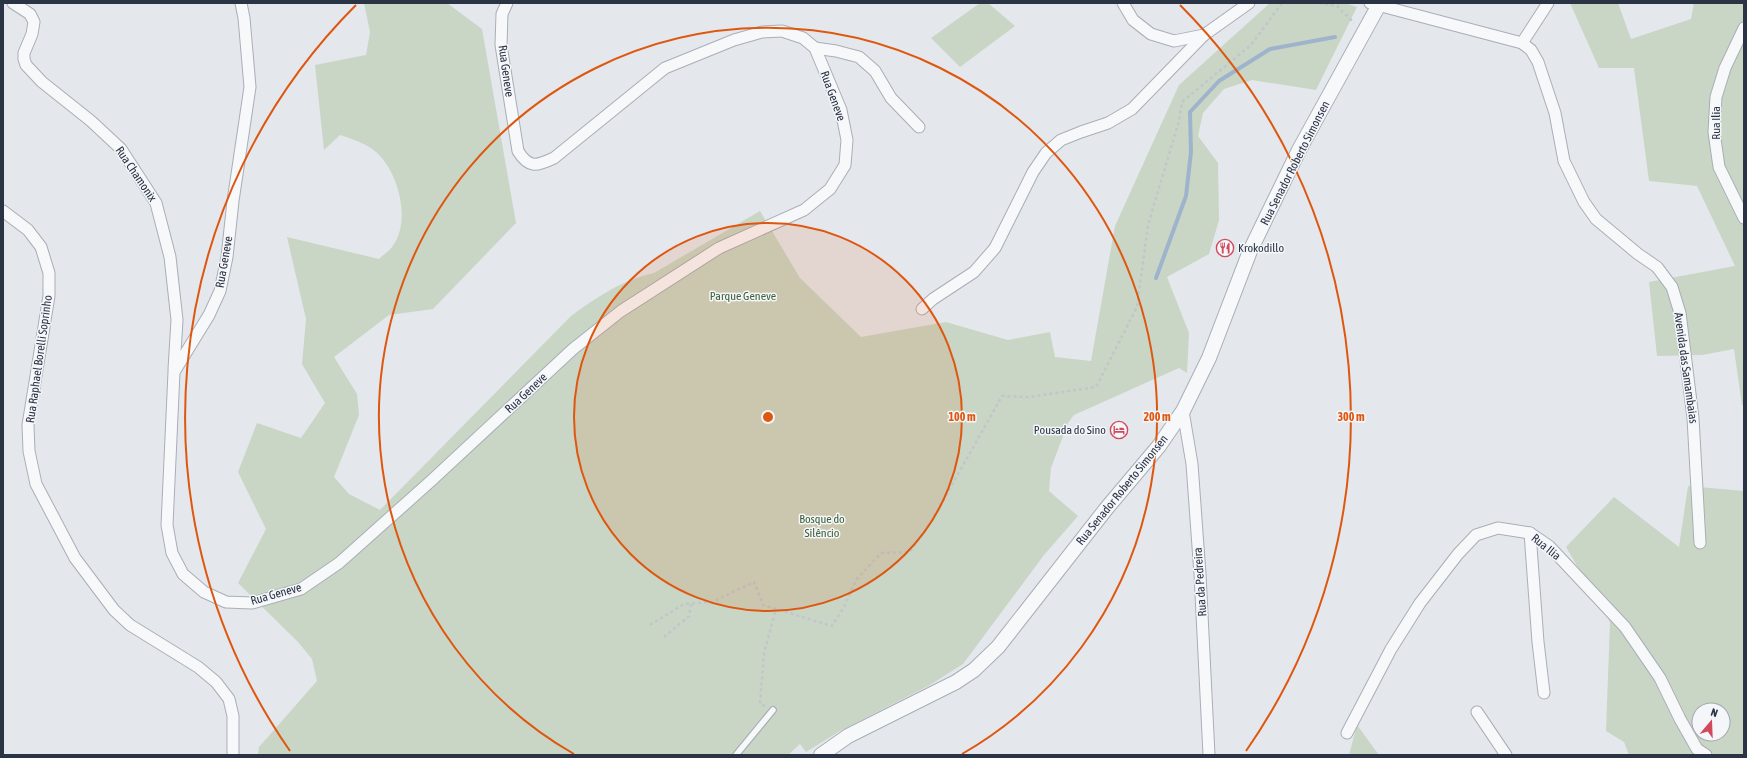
<svg xmlns="http://www.w3.org/2000/svg" width="1747" height="758" font-family="'Asap Condensed',sans-serif">
	<style>
		.green { fill: #c9d6c5; fill-rule: evenodd }
		.lines { fill: none; stroke-linecap: round; stroke-linejoin: round }
		.stream { stroke: #9fb4cc; stroke-width: 4 }
		.service-casing { stroke: #a9aeb7; stroke-width: 8 }
		.minor-casing { stroke: #a9aeb7; stroke-width: 13 }
		.tertiary-casing { stroke: #a9aeb7; stroke-width: 16 }
		.path { stroke: #c2c5cb; stroke-width: 2.5; stroke-dasharray: 3 3; stroke-linecap: butt }
		.service { stroke: #f7f8fa; stroke-width: 5.5 }
		.minor { stroke: #f7f8fa; stroke-width: 11 }
		.tertiary { stroke: #f7f8fa; stroke-width: 14 }
		.ring { fill: none; stroke: #df570f; stroke-width: 2 }
		.labels { text-anchor: middle; stroke-width: 3; stroke-linejoin: round; paint-order: stroke }
		.street-label { font-size: 12px; fill: #2b3445; stroke: #f4f6f9 }
		.poi-label { font-size: 12px; fill: #2b3445; stroke: #f4f6f9; text-anchor: start }
		.park-label { font-size: 12px; fill: #3f6138; stroke: #f4f6f9 }
		.centre { fill: #df570f; stroke: #f4f6f9; stroke-width: 2 }
		.ring-label { font-size: 12px; text-anchor: middle; font-weight: bold; fill: #df570f; stroke: #f4f6f9; stroke-width: 3; stroke-linejoin: round; paint-order: stroke }
	</style>
	<rect width="100%" height="100%" fill="#e4e7ec"/>
	<!-- green -->
	<g class="green">
		<path d="M 364,3 L 447,3 L 482,29 L 516,223 L 433,309 L 389,315 L 334,357 L 357,394 L 359,415 L 334,477 L 349,494 L 380,510 L 571,316 C 597,297 622,280 654,273 L 760,211 L 800,278 L 861,337 L 946,322 L 1008,340 L 1050,332 L 1055,357 L 1091,361 L 1115,226 L 1179,85 L 1270,3 L 1345,3 L 1357,7 L 1316,90 L 1252,80 L 1224,89 L 1203,113 L 1198,136 L 1218,163 L 1219,220 L 1209,254 L 1167,277 L 1189,333 L 1187,373 L 1179,368 L 1074,415 L 1068,423 L 1051,468 L 1049,491 L 1078,516 L 1044,555 L 963,664 L 930,685 L 840,731 L 806,752 L 800,744 L 788,755 L 258,755 L 259,747 L 317,681 L 312,659 L 298,642 L 238,583 L 266,529 L 238,472 L 257,423 L 301,438 L 325,403 L 302,364 L 306,319 L 287,237 L 379,259 C 383,255 391,250 394,244 C 410,220 399,176 380,156 C 369,144 355,140 340,135 L 324,150 L 315,65 L 366,55 L 370,32 Z"/>
		<polygon points="980,3 988,3 1015,26 960,67 931,38"/>
		<polygon points="1570,3 1618,3 1631,39 1691,19 1694,3 1744,3 1744,405 1742,405 1734,349 1702,355 1657,356 1649,282 1735,266 1697,186 1649,181 1634,68 1599,68"/>
		<path d="M 1688,486 L 1744,491 L 1744,755 L 1629,755 L 1624,742 L 1606,731 L 1610,622 L 1566,547 L 1614,497 L 1679,547 ZM 1699,710 L 1723,710 L 1723,734 L 1699,734 Z"/>
		<polygon points="1357,725 1379,755 1349,755"/>
	</g>
	<g class="lines">
		<!-- stream -->
		<polyline class="stream" points="1156,278 1186,196 1191,152 1190,112 1219,81 1270,49 1335,37"/>
		<defs>
			<polyline id="service" points="736,755 773,710"/>
			<g id="minor">
				<polyline points="13,3 30,14 34,22 32,34 24,53 24,59 26,65 42,82 91,121 121,149 156,203 170,257 177,320 174,369"/>
				<path d="M 241,3 L 244,18 L 250,87 L 233,201 L 227,257 L 220,291 L 209,315 L 174,372 L 167,525 L 172,553 L 183,574 L 204,592 L 226,602 L 252,603 L 301,589 L 339,563 L 432,480 L 573,349 L 621,311 L 719,248 L 804,210 L 830,189 L 845,165 L 847,140 L 841,110 L 815,48 L 803,38 L 782,31 L 762,32 L 734,40 L 665,68 L 554,158 C 537,166 529,169 518,151 L 501,45 L 502,14 L 507,3"/>
				<polyline points="1123,3 1133,20 1151,34 1174,41 1204,35 1249,3"/>
				<polyline points="1370,3 1522,43 1531,50 1538,62 1555,113 1564,161 1584,202 1596,219 1638,254 1657,267 1672,287 1680,313 1693,418 1700,543"/>
				<polyline points="1744,28 1725,68 1716,97 1714,132 1719,167 1744,218"/>
				<polyline points="1522,43 1548,3"/>
				<polyline points="815,48 836,51 859,57 875,71 891,98 919,127"/>
				<polyline points="3,211 28,230 41,247 49,273 49,296 28,425 29,451 36,484 75,558 114,610 130,625 198,667 216,682 229,699 233,716 233,755"/>
				<polyline points="922,309 933,299 974,272 995,248 1033,172 1046,153 1061,140 1081,132 1108,123 1132,109 1204,35"/>
				<polyline points="1183,411 1192,464 1200,574 1209,755"/>
				<polyline points="1530,533 1538,642 1544,693"/>
				<polyline points="1477,712 1506,755"/>
				<polyline points="1347,733 1391,649 1420,603 1458,554 1476,535 1498,528 1530,533 1549,546 1625,627 1660,678 1680,719 1697,749 1706,755"/>
			</g>
			<polyline id="tertiary" points="821,755 848,736 956,682 974,670 998,647 1106,509 1159,446 1183,411 1209,358 1250,251 1299,150 1380,3"/>
		</defs>
		<!-- service casing -->
		<use href="#service" class="service-casing"/>
		<!-- minor casing -->
		<use href="#minor" class="minor-casing"/>
		<!-- tertiary casing -->
		<use href="#tertiary" class="tertiary-casing"/>
		<!-- path -->
		<g class="path">
			<polyline points="1319,3 1337,6 1354,23"/>
			<polyline points="650,625 684,604 712,602 754,582 763,605 832,626 844,607 856,580 881,553 910,552 931,522 1002,396 1029,397 1096,387 1137,307 1148,225 1179,121 1182,102 1251,45 1282,3"/>
			<polyline points="664,637 689,616 691,604"/>
			<polyline points="765,706 760,704 764,653 776,609"/>
		</g>
		<!-- service -->
		<use href="#service" class="service"/>
		<!-- minor -->
		<use href="#minor" class="minor"/>
		<!-- tertiary -->
		<use href="#tertiary" class="tertiary"/>
	</g>
	<!-- distance rings -->
	<circle cx="768" cy="417" r="194" fill="#df570f" fill-opacity=".12"/>
	<g class="ring">
		<circle cx="768" cy="417" r="194"/>
		<path d="M574 754A389 389 0 1 1 962 754"/>
		<path d="M290 751A583 583 0 0 1 356 5M1180 5A583 583 0 0 1 1246 751"/>
	</g>
	<!-- icons -->
	<defs>
		<symbol id="restaurant-ring" viewBox="-11 -11 22 22"><circle r="9.5" fill="#f4f6f9" stroke="#d1495b" stroke-width="1.5"/><path d="M-5-6h1v4h1v-4h1v4h1v-4h1v5L-1.5 .5V6h-2V.5L-5-1ZM5-6V6H3V1.5H1.5Q1.5-4 5-6Z" fill="#d1495b"/></symbol>
		<symbol id="hotel-ring" viewBox="-11 -11 22 22"><circle r="9.5" fill="#f4f6f9" stroke="#d1495b" stroke-width="1.5"/><path d="M-6-4.5h1.5V1H6V5H4.5V3h-9V5H-6ZM-4 0a1.8 1.8 0 1 1 3.6 0ZM.5 0V-2.5h3Q6-2.5 6 0Z" fill="#d1495b"/></symbol>
	</defs>
	<g fill-rule="evenodd">
		<use href="#restaurant-ring" x="1215" y="238" width="20" height="20"/>
		<use href="#hotel-ring" x="1109" y="420" width="20" height="20"/>
	</g>
	<g class="labels">
		<!-- street labels -->
		<g class="street-label">
			<text transform="translate(506 71) rotate(82)" y="4">Rua Geneve</text>
			<text transform="translate(833 96) rotate(70)" y="4">Rua Geneve</text>
			<text transform="translate(1716 123) rotate(-90)" y="4">Rua Ilia</text>
			<text transform="translate(1295 163) rotate(-63)" y="4">Rua Senador Roberto Simonsen</text>
			<text transform="translate(136 174) rotate(56)" y="4">Rua Chamonix</text>
			<text transform="translate(224 262) rotate(-80)" y="4">Rua Geneve</text>
			<text transform="translate(39 359) rotate(-82)" y="4">Rua Raphael Borelli Soprinho</text>
			<text transform="translate(1686 368) rotate(82)" y="4">Avenida das Samambaias</text>
			<text transform="translate(526 393) rotate(-43)" y="4">Rua Geneve</text>
			<text transform="translate(1122 490) rotate(-51)" y="4">Rua Senador Roberto Simonsen</text>
			<text transform="translate(1546 547) rotate(39)" y="4">Rua Ilia</text>
			<text transform="translate(1200 582) rotate(-94)" y="4">Rua da Pedreira</text>
			<text transform="translate(276 594) rotate(-16)" y="4">Rua Geneve</text>
		</g>
		<!-- poi labels -->
		<g class="poi-label">
			<text x="1238" y="252">Krokodillo</text>
			<text x="1106" y="434" text-anchor="end">Pousada do Sino</text>
		</g>
		<!-- park labels -->
		<g class="park-label">
			<text x="743" y="300">Parque Geneve</text>
			<text x="822" y="523">Bosque do<tspan x="822" dy="14">Silêncio</tspan></text>
		</g>
	</g>
	<circle cx="768" cy="417" r="6" class="centre"/>
	<g class="ring-label">
		<text x="962" y="421">100 m</text>
		<text x="1157" y="421">200 m</text>
		<text x="1351" y="421">300 m</text>
	</g>
	<!-- border -->
	<rect width="1747" height="758" fill="none" stroke="#2b3445" stroke-width="8"/>
	<!-- north arrow -->
	<g transform="translate(1711 722) rotate(19)"><circle r="19" fill="#f4f6f9" stroke="#a4a8b1"/>
	<path d="M0-3L7 15L0 10L-7 15Z" fill="#d1495b"/>
	<text y="-6" font-size="11" font-weight="bold" text-anchor="middle" fill="#2b3445">N</text>
	</g>
</svg>
